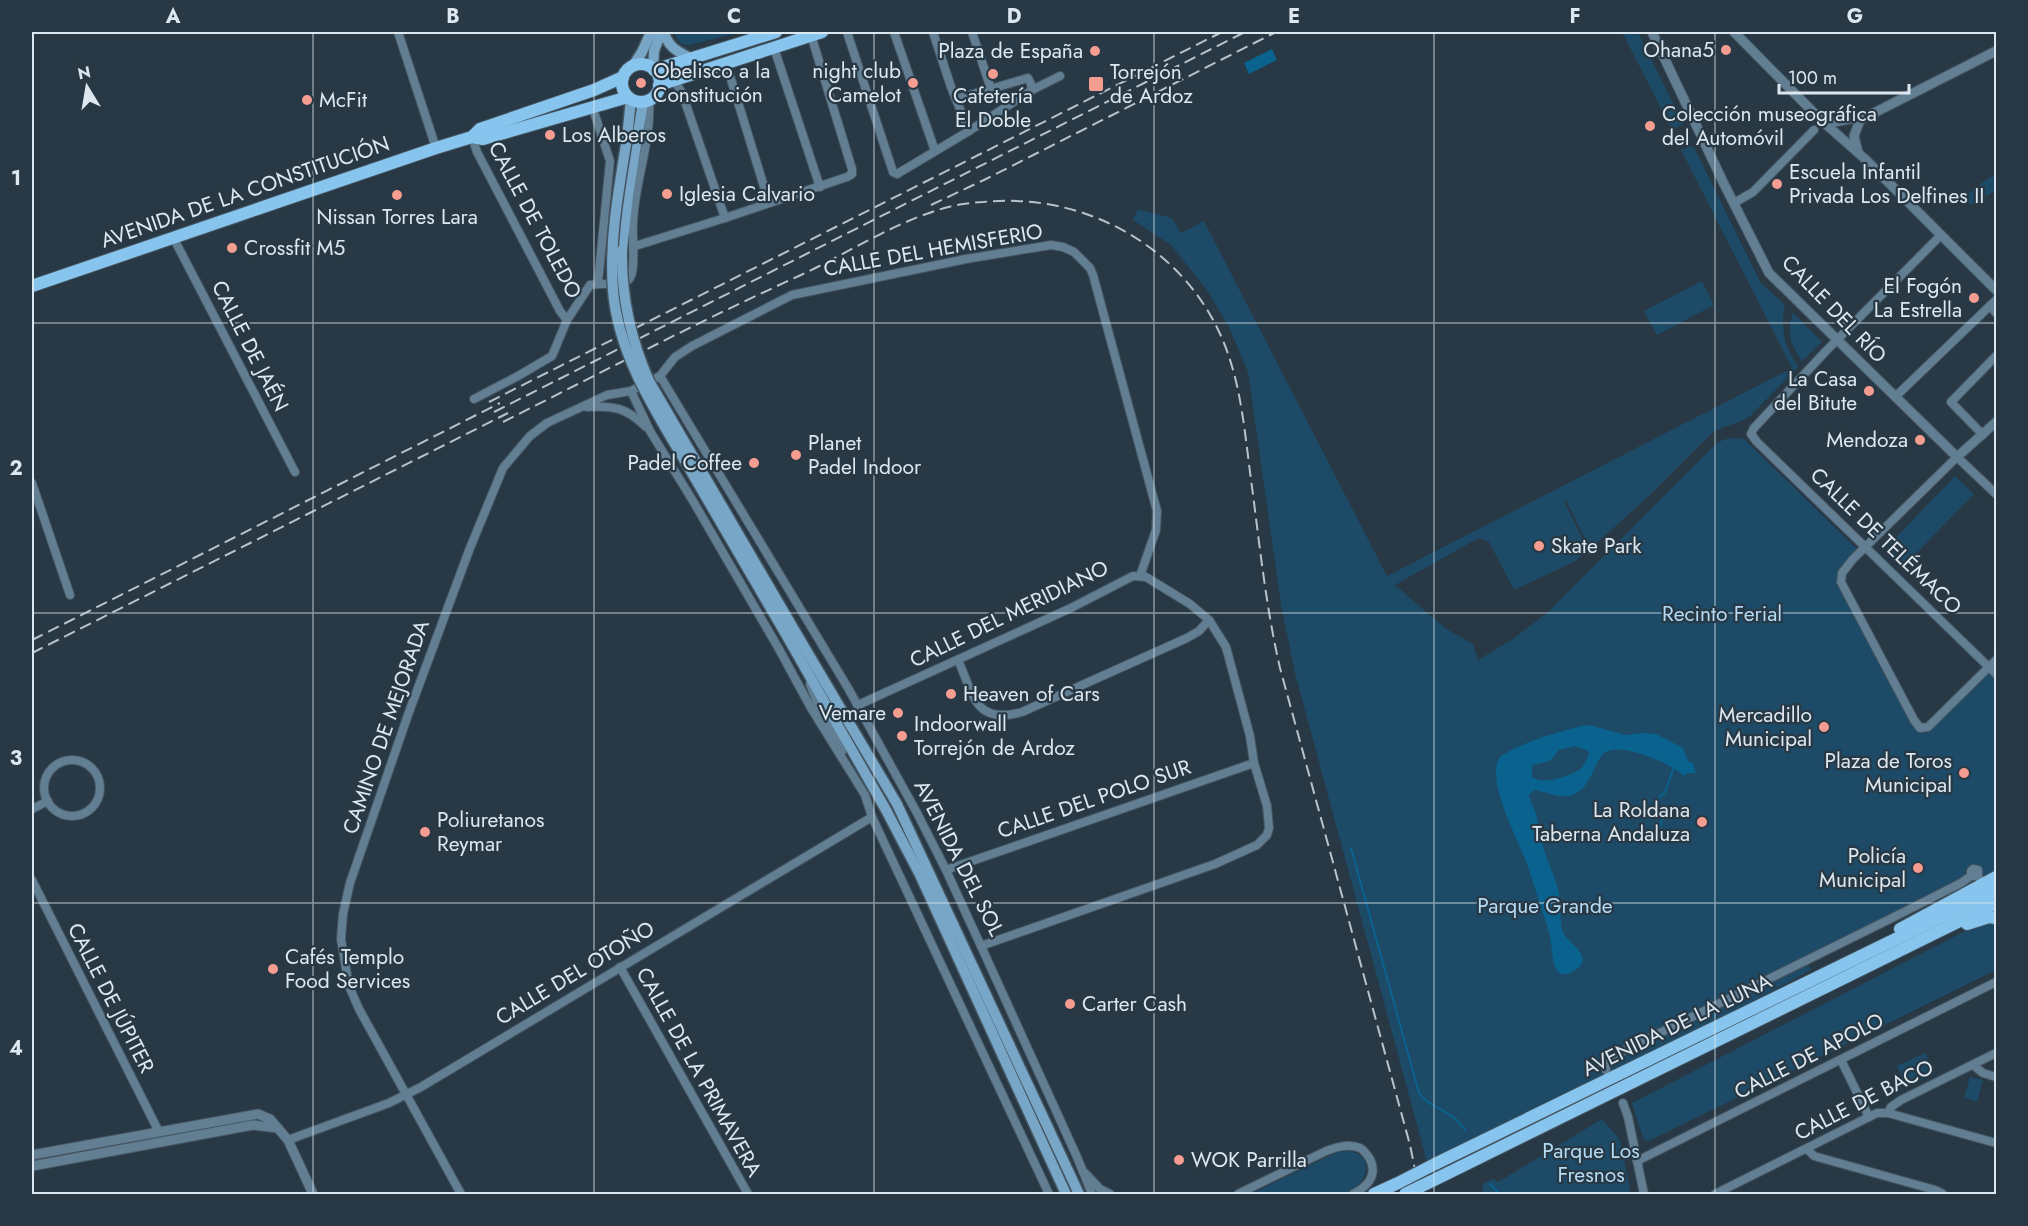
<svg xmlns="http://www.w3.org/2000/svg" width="2028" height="1226" font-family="Jost,sans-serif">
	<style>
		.green { fill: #1d4a66 }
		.water { fill: #0a628e; fill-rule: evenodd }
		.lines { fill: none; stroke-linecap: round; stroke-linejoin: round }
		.stream { stroke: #0a628e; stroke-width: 2 }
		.minor-casing { stroke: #455560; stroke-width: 10 }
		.tertiary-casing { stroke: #455560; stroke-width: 11 }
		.secondary-casing { stroke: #455560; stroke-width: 13 }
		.primary-casing { stroke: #455560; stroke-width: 14 }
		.minor { stroke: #617e93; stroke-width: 8 }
		.tertiary { stroke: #617e93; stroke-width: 9 }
		.secondary { stroke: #77a6c7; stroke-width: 10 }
		.primary { stroke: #87c5ef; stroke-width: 12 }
		.rail { stroke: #b7c3cc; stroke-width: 2; stroke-dasharray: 12 6; stroke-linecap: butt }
		.secondary-bridge-casing { stroke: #455560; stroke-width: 13; stroke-linecap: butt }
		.primary-bridge-casing { stroke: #455560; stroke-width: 14; stroke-linecap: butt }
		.secondary-bridge { stroke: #77a6c7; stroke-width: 10 }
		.primary-bridge { stroke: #87c5ef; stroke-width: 12 }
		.grid { fill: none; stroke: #dde7ef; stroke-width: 1.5; stroke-opacity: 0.55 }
		.poi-dot { fill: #f59d90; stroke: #283945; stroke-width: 2 }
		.labels { text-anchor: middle; stroke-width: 4.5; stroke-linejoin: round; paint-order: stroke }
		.poi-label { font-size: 21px; fill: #dde7ef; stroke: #283945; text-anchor: start }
		.street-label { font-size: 21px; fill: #dde7ef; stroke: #283945 }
		.park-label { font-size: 21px; fill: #b5daf4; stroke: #283945 }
		.neatline { fill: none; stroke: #dde7ef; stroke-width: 2 }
		.grid-label { font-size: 20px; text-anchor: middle; font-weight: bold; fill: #dde7ef }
	</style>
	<rect width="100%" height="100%" fill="#283945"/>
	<!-- green -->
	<g class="green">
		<polygon points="673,32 741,32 689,45 681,44"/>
		<polygon points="1622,32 1638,32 1683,124 1672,130"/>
		<path d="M 1688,147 L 1694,147 L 1760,282 L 1785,305 C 1780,326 1784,350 1799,366 L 1750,416 C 1738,425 1722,425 1711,434 L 1649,496 L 1590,549 L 1566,500 L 1565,503 L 1588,550 L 1574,562 L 1514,590 L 1489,542 L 1483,539 L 1477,539 L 1395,585 L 1445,628 L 1473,644 L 1478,660 L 1513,639 L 1547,613 L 1715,445 C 1725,437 1732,438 1744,439 L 1860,552 L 1841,582 L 1914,720 L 1924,729 L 1990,667 L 1996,674 L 1996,877 L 1982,883 L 1978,877 L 1806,961 L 1811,970 L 1695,1032 L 1427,1162 L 1295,673 L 1281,605 L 1248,372 L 1229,327 L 1207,290 L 1171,245 L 1133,220 L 1138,209 L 1172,218 L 1181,233 L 1204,221 L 1387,576 L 1792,368 L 1681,150 Z"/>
		<path d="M 1996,175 L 1996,190 L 1971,205 L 1962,195 C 1976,192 1984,178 1996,175 Z"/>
		<polygon points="1702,281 1714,305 1657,335 1644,311"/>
		<path d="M 1793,313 L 1822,342 L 1802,361 C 1791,346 1786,332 1793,313 Z"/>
		<polygon points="1955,476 1974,494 1904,566 1886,548"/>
		<polygon points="1996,923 1996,970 1651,1140 1646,1141 1643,1138 1632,1103 1969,929 1984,924"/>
		<polygon points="1925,1053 1935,1073 1907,1087 1897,1066"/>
		<polygon points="1970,1077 1983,1080 1977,1102 1964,1098"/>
		<polygon points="1602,1119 1620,1140 1631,1194 1476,1194 1483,1191 1483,1184 1493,1179 1498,1182"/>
		<path d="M 1344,1151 C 1376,1151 1370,1184 1346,1193 C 1338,1196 1327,1194 1318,1194 C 1296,1194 1274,1194 1251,1194 L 1333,1154 Z"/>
	</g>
	<!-- water -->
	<g class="water">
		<polygon points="1272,49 1277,60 1249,74 1244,63"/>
		<path d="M 1589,725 L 1626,735 L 1642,733 L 1656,734 L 1683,748 L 1688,761 L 1693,763 L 1696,773 L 1688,773 L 1684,776 C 1672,764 1616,738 1602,755 C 1592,768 1590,789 1572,795 C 1560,799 1547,792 1535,790 L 1529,795 C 1530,801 1533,806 1535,811 C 1540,826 1541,841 1546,856 C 1551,870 1558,884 1560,899 C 1562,910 1558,924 1564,934 C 1570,944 1595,958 1575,970 C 1550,987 1553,949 1550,937 C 1548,927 1544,917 1541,907 C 1536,893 1532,878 1527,864 C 1518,840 1488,785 1498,760 C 1503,748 1574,726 1589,725 ZM 1575,746 L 1587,750 L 1589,755 L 1582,768 C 1569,776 1545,786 1532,777 L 1532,765 L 1550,761 L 1559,750 Z"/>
	</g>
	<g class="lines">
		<!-- stream -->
		<g class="stream">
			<polyline points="1657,837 1663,816 1656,809 1657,800 1665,792 1674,767"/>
			<path d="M 1351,848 L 1419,1093 C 1430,1109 1453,1110 1465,1130"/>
			<polyline points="1490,1184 1500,1194"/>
		</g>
		<defs>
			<g id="minor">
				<polyline points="398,32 436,148"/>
				<polyline points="847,32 893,172 897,174 969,131"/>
				<polyline points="894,32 935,151"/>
				<polyline points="933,32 951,87 969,131 1032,90 1060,76"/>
				<polyline points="972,32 991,89"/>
				<polyline points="774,48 820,187"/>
				<polyline points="726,63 769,203"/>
				<polyline points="672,80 677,85 682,93 725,218"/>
				<polyline points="956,99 1028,78 1031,84 1032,90"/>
				<polyline points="592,106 610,161 598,283"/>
				<polyline points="472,137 477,152 560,311 567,320"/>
				<polyline points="1734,203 1753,192 1814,130"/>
				<polyline points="1941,235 1826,351 1754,428 1751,434 1757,442 1996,674"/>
				<polyline points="173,237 295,472"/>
				<polyline points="635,246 725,218 847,177 852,174 852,169 811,35"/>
				<polyline points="1990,306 1996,313"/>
				<polyline points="660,376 848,688 917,813 946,870 981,946 1077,1157 1092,1194"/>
				<polyline points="631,391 650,431 693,501 779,649 811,708 865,795 872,817 1049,1194"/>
				<polyline points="1895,397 1996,300"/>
				<path d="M 474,399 L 518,376 L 552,356 L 567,320 L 590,285 C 599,283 626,286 630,278 C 636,269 632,235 633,224 C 634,182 652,142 649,100"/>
				<path d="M 587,407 C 614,406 626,407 646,427"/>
				<polyline points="1983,435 1951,402 1996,356"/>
				<polyline points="32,483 70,595"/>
				<polyline points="1996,494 1957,457 1853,559 1842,573 1841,582 1914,720 1920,728 1928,727 1996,660"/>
				<path d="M 958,660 C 974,696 975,725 1022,712 L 1187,638 L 1199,631 L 1209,620"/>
				<polyline points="810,684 818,705 842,751"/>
				<polyline points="858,705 1071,608 1133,576 1146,577 1190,604 1209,620 1226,647 1250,736 1254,763 1267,806 1269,828 1267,835 1257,845 1215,864 981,946"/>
				<circle cx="72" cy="788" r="28"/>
				<polyline points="32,809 48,801"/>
				<polyline points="946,870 1254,763"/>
				<polyline points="1978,876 1971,876 1971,871 1973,869 1978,870 1978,876 1982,883"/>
				<polyline points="32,880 159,1132"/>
				<polyline points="620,967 748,1194"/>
				<polyline points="1841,1060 1869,1117"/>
				<polyline points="1973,1065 1983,1073 1996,1077"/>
				<polyline points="1606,1070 1605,1062 1609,1058 1896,916 1961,883 1971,876"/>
				<polyline points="1623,1103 1628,1117 1644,1194"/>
				<polyline points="1888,1113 1891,1107 1901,1100 1996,1053"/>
				<polyline points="288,1140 389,1103 421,1087 872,817"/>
				<polyline points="1807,1149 1814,1156 1935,1190 1943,1194"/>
				<polyline points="1637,1161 1996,982"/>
				<polyline points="1085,1173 1100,1189 1110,1194"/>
				<polyline points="461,1194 359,1009 349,986 341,939 343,914 350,883 409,712 470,548 503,468 530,436 547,423 607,395 631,391 660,376 675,357 692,346 792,295 966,259 1051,245 1063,247 1074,252 1090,268 1093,275 1157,511 1156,530 1140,576"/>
				<path d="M 1238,1194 L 1326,1151 C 1337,1147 1349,1143 1360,1148 C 1364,1150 1368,1156 1370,1159 C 1378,1176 1367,1187 1353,1194"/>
				<polyline points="1715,1194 1877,1113 1888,1113 1996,1143"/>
			</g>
			<g id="tertiary">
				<polyline points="1652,32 1724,184 1769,273 1957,457 1996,422"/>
				<polyline points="1734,32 1821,120 1865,159 1996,290"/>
				<polyline points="1823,118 1834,122 1864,116"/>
				<polyline points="1858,152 1854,136 1860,120 1996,51"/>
				<polyline points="32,1155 258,1114 270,1119 288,1140 313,1194"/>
				<polyline points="32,1166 253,1125 278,1128"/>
			</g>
			<g id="secondary">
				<path d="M 664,32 C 668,47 677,51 690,58"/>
				<polyline points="633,66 642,52 651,32"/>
				<polyline points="653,69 654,51 661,32"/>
				<polyline points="627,138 631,99"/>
				<polyline points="622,250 628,195 643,102"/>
				<polyline points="796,633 897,804 1079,1194"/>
				<polyline points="788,638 886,810 920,875 1066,1194"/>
			</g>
			<g id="primary">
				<circle cx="641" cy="83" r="19"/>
				<polyline points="654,70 776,32"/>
				<polyline points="659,85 822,32"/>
				<polyline points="472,137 480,129 594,90 623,77"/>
				<polyline points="32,286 436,148 472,137 483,139 628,97"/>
				<polyline points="1967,924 1989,917 1996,918"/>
				<polyline points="1900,929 1996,877"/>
				<polyline points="1435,1164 1996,890"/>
				<polyline points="1438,1178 1996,903"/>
				<polyline points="1374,1194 1398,1183"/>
			</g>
		</defs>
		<!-- minor casing -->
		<use href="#minor" class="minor-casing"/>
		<!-- tertiary casing -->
		<use href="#tertiary" class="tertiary-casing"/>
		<!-- secondary casing -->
		<use href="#secondary" class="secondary-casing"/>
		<!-- primary casing -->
		<use href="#primary" class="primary-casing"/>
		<!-- minor -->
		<use href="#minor" class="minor"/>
		<!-- tertiary -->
		<use href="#tertiary" class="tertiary"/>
		<!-- secondary -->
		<use href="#secondary" class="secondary"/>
		<!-- primary -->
		<use href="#primary" class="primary"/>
		<!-- rail -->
		<g class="rail">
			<polyline points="931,205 986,179 1276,32"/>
			<polyline points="489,402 1222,32"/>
			<polyline points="494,412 1245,32"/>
			<path d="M 503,422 C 602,372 700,321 801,275 C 846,254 890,225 938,210 C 952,205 968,203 983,202 C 1082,192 1180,244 1221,336 C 1240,379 1244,425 1250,472 C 1259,538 1265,603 1280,668 L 1410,1145 L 1420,1194"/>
			<polyline points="32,640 500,403"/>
			<polyline points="32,653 508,413"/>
		</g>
		<defs>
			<g id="secondary-bridge">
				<path d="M 627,138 C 619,189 609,240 613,291 C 619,359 659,416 692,473 C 724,528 756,583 788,638"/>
				<path d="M 622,250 C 621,297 630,338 649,381 L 796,633"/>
			</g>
			<g id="primary-bridge">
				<polyline points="1398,1183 1435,1164"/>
				<polyline points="1405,1194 1438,1178"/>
			</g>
		</defs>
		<!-- secondary-bridge casing -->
		<use href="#secondary-bridge" class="secondary-bridge-casing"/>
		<!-- primary-bridge casing -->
		<use href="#primary-bridge" class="primary-bridge-casing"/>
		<!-- secondary-bridge -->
		<use href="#secondary-bridge" class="secondary-bridge"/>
		<!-- primary-bridge -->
		<use href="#primary-bridge" class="primary-bridge"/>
	</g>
	<!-- grid -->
	<path class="grid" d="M 313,32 L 313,1194M 594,32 L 594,1194M 874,32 L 874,1194M 1154,32 L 1154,1194M 1434,32 L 1434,1194M 1715,32 L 1715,1194M 32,323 L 1996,323M 32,613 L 1996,613M 32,903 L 1996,903"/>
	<!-- markers -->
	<g class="poi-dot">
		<circle cx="1726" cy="50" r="6"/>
		<circle cx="1095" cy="51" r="6"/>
		<circle cx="993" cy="74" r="6"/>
		<circle cx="641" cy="83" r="6"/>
		<circle cx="913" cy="83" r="6"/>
		<rect x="1088" y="76" width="16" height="16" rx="3"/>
		<circle cx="307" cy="100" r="6"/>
		<circle cx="1650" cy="126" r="6"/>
		<circle cx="550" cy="135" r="6"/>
		<circle cx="1777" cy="184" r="6"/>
		<circle cx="667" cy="194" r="6"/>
		<circle cx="397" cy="195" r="6"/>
		<circle cx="232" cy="248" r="6"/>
		<circle cx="1974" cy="298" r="6"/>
		<circle cx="1869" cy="391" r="6"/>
		<circle cx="1920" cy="440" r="6"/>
		<circle cx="796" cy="455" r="6"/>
		<circle cx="754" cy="463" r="6"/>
		<circle cx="1539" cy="546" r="6"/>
		<circle cx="951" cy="694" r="6"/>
		<circle cx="898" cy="713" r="6"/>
		<circle cx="1824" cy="727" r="6"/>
		<circle cx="902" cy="736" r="6"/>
		<circle cx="1964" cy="773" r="6"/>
		<circle cx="1702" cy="822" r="6"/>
		<circle cx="425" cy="832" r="6"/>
		<circle cx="1918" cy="868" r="6"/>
		<circle cx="273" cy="969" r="6"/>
		<circle cx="1070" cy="1004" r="6"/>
		<circle cx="1179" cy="1160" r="6"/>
	</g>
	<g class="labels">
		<!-- poi labels -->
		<g class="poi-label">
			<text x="1714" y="57" text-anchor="end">Ohana5</text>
			<text x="1083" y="58" text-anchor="end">Plaza de España</text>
			<text x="653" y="78">Obelisco a la<tspan x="653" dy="24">Constitución</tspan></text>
			<text x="901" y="78" text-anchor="end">night club<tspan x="901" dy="24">Camelot</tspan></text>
			<text x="1110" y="79">Torrejón<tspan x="1110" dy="24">de Ardoz</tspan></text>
			<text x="993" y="103" text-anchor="middle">Cafetería<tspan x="993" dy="24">El Doble</tspan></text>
			<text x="319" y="107">McFit</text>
			<text x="1662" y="121">Colección museográfica<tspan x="1662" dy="24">del Automóvil</tspan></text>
			<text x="562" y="142">Los Alberos</text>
			<text x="1789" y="179">Escuela Infantil<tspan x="1789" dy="24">Privada Los Delfines II</tspan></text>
			<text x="679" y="201">Iglesia Calvario</text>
			<text x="397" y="224" text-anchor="middle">Nissan Torres Lara</text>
			<text x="244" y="255">Crossfit M5</text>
			<text x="1962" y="293" text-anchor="end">El Fogón<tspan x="1962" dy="24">La Estrella</tspan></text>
			<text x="1857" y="386" text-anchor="end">La Casa<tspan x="1857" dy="24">del Bitute</tspan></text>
			<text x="1908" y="447" text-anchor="end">Mendoza</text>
			<text x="808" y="450">Planet<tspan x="808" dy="24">Padel Indoor</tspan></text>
			<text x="742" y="470" text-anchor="end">Padel Coffee</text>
			<text x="1551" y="553">Skate Park</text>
			<text x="963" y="701">Heaven of Cars</text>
			<text x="886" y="720" text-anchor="end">Vemare</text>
			<text x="1812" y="722" text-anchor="end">Mercadillo<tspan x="1812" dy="24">Municipal</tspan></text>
			<text x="914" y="731">Indoorwall<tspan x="914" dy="24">Torrejón de Ardoz</tspan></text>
			<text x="1952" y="768" text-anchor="end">Plaza de Toros<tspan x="1952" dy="24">Municipal</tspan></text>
			<text x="1690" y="817" text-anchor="end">La Roldana<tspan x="1690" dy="24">Taberna Andaluza</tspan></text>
			<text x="437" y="827">Poliuretanos<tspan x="437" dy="24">Reymar</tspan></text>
			<text x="1906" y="863" text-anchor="end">Policía<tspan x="1906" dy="24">Municipal</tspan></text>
			<text x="285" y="964">Cafés Templo<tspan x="285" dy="24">Food Services</tspan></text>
			<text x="1082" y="1011">Carter Cash</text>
			<text x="1191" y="1167">WOK Parrilla</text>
		</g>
		<!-- street labels -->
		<g class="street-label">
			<text transform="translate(245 192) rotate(-19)" y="7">AVENIDA DE LA CONSTITUCIÓN</text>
			<text transform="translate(535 220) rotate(62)" y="7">CALLE DE TOLEDO</text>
			<text transform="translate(933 250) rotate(-10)" y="7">CALLE DEL HEMISFERIO</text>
			<text transform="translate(1834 309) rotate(46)" y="7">CALLE DEL RÍO</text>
			<text transform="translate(250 346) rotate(63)" y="7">CALLE DE JAÉN</text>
			<text transform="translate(1886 541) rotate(44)" y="7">CALLE DE TELÉMACO</text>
			<text transform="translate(1009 614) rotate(-26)" y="7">CALLE DEL MERIDIANO</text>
			<text transform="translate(386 727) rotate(-71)" y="7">CAMINO DE MEJORADA</text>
			<text transform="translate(1094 799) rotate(-19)" y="7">CALLE DEL POLO SUR</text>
			<text transform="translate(959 858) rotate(63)" y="7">AVENIDA DEL SOL</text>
			<text transform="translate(575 973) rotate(-31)" y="7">CALLE DEL OTOÑO</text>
			<text transform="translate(111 998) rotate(63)" y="7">CALLE DE JÚPITER</text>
			<text transform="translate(1677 1025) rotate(-26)" y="7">AVENIDA DE LA LUNA</text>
			<text transform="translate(1809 1056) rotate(-27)" y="7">CALLE DE APOLO</text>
			<text transform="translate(699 1072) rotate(61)" y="7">CALLE DE LA PRIMAVERA</text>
			<text transform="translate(1864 1100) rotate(-27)" y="7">CALLE DE BACO</text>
		</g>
		<!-- park labels -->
		<g class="park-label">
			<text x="1722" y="621">Recinto Ferial</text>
			<text x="1545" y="913">Parque Grande</text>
			<text x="1591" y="1158">Parque Los<tspan x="1591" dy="24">Fresnos</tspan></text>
		</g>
	</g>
	<!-- border -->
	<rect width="2028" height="1226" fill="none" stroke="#283945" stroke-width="66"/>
	<!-- north arrow -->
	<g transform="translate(87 87) rotate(349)" stroke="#283945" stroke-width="4.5" paint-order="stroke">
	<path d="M0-4.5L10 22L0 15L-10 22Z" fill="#dde7ef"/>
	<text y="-9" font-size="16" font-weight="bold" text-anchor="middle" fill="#dde7ef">N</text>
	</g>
	<!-- scale -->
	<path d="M1779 84v9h130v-9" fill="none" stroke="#dde7ef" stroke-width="3"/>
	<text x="1788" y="84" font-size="18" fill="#dde7ef" stroke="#283945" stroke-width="4.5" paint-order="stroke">100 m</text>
	<rect x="33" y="33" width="1962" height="1160" class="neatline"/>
	<g class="grid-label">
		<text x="173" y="23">A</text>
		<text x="453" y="23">B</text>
		<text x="734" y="23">C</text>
		<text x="1014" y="23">D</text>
		<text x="1294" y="23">E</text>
		<text x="1575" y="23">F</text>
		<text x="1855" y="23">G</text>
		<text x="16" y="185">1</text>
		<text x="16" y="475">2</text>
		<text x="16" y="765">3</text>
		<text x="16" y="1055">4</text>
	</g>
</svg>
